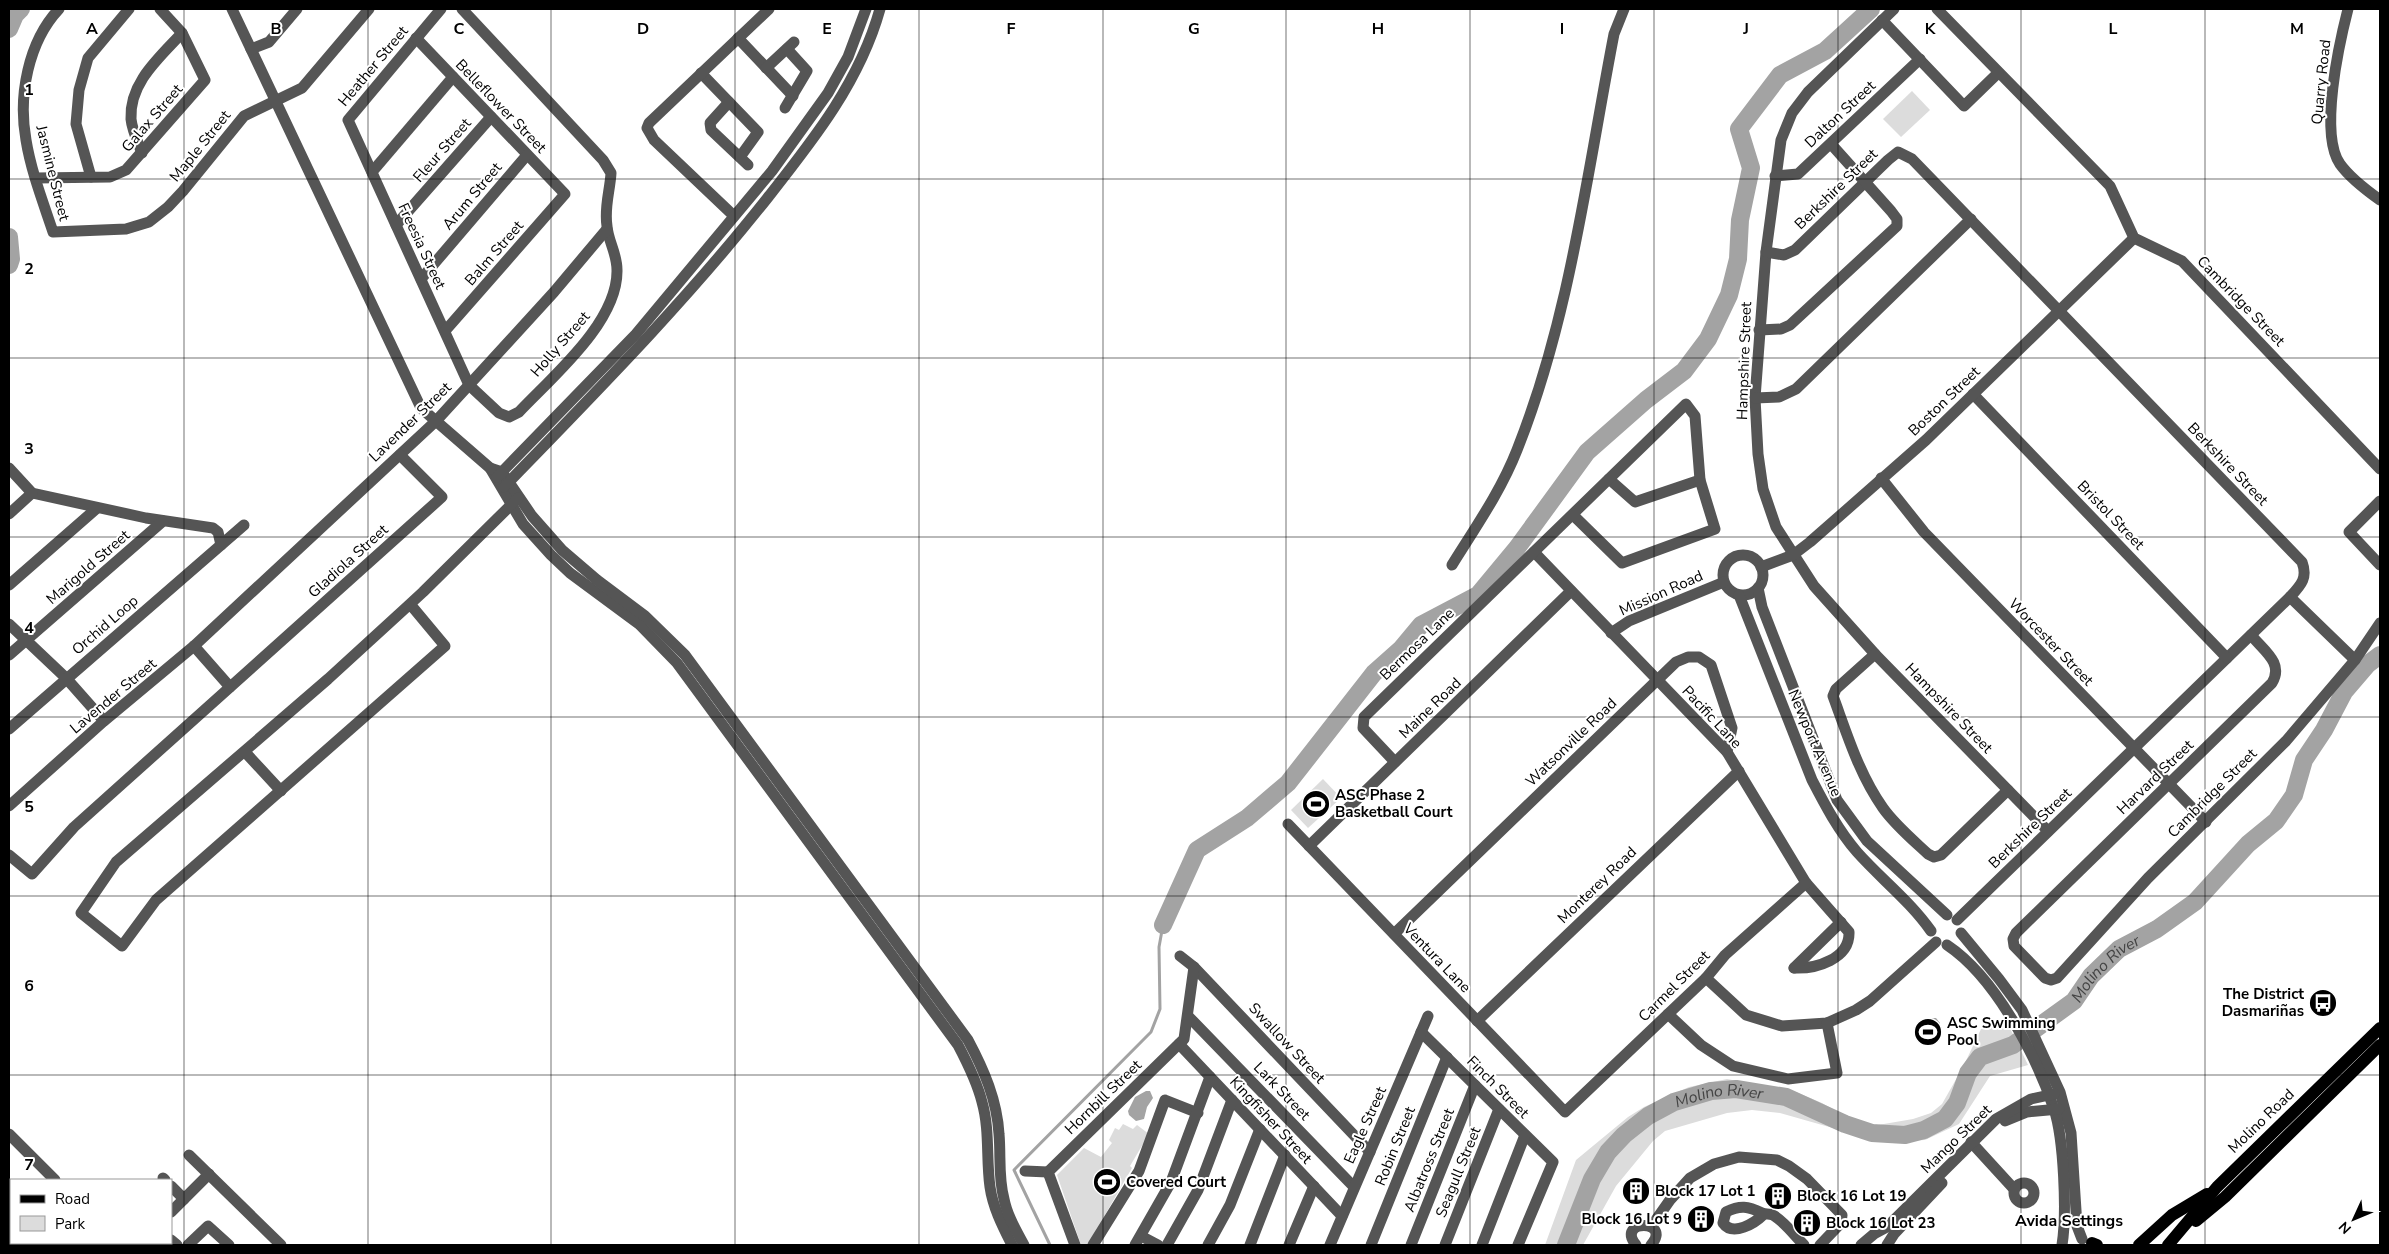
<svg xmlns="http://www.w3.org/2000/svg" width="2389" height="1254" font-family="'Nunito Sans',sans-serif">
	<style>
		.green { fill: #dcdcdc }
		.water { fill: #a3a3a3 }
		.lines { fill: none; stroke-linecap: round; stroke-linejoin: round }
		.stream { stroke: #a3a3a3; stroke-width: 3 }
		.river { stroke: #a3a3a3; stroke-width: 18 }
		.minor { stroke: #555; stroke-width: 11 }
		.major { stroke: #000; stroke-width: 12 }
		.grid { fill: none; stroke: #000; stroke-width: 1; stroke-opacity: 0.55 }
		.labels { text-anchor: middle; stroke-width: 4; stroke-linejoin: round; paint-order: stroke }
		.street-label { font-size: 15px; fill: #000; stroke: #fff }
		.poi-label { font-size: 15px; font-weight: bold; fill: #000; stroke: #fff; text-anchor: start }
		.water-label { font-size: 16px; font-style: italic; fill: #444; stroke: #fff }
		.neighbourhood-label { font-size: 16px; font-weight: bold; fill: #000; stroke: #fff }
		.grid-label { font-size: 16px; text-anchor: middle; font-weight: bold; fill: #000; stroke: #fff; stroke-width: 4; stroke-linejoin: round; paint-order: stroke }
	</style>
	<rect width="100%" height="100%" fill="#fff"/>
	<!-- green -->
	<g class="green">
		<polygon points="1912,91 1930,110 1901,137 1883,119"/>
		<polygon points="1323,779 1341,798 1308,828 1291,810"/>
		<polygon points="2005,1018 2028,1065 1990,1076 1959,1124 1925,1140 1882,1142 1780,1113 1752,1110 1727,1113 1665,1131 1653,1141 1616,1186 1583,1245 1545,1245 1576,1160 1628,1117 1644,1107 1689,1087 1727,1079 1796,1092 1822,1103 1858,1123 1878,1125 1913,1119 1931,1113 1942,1104 1963,1067 1981,1029"/>
		<polygon points="1123,1124 1133,1129 1137,1125 1149,1134 1130,1166 1132,1168 1106,1213 1092,1245 1081,1245 1057,1175 1084,1148 1101,1157 1112,1143 1109,1140 1115,1128 1119,1130"/>
	</g>
	<!-- water -->
	<g class="water">
		<polygon points="1932,1018 1936,1018 1940,1023 1932,1042 1926,1035 1917,1039 1916,1034 1924,1027 1920,1023 1924,1019 1928,1023"/>
		<polygon points="1146,1091 1150,1091 1153,1098 1147,1107 1144,1119 1136,1121 1129,1115 1128,1111 1135,1097"/>
	</g>
	<g class="lines">
		<!-- stream -->
		<polyline class="stream" points="1050,1245 1014,1170 1151,1032 1160,1009 1159,947 1163,925"/>
		<!-- river -->
		<g class="river">
			<polyline points="9,29 15,15 21,9"/>
			<polyline points="9,237 11,259 9,265"/>
			<polyline points="1163,925 1197,850 1247,818 1288,783 1374,673 1401,649 1421,625 1478,595 1517,548 1587,452 1646,400 1684,371 1708,339 1729,295 1738,259 1740,220 1751,168 1739,129 1780,75 1825,51 1871,9"/>
			<path id="s1" d="M 1566,1245 L 1592,1179 L 1608,1152 L 1624,1135 L 1648,1116 L 1674,1102 L 1711,1091 L 1736,1089 L 1786,1097 L 1845,1124 L 1872,1133 L 1905,1135 L 1924,1130 L 1945,1119 L 1957,1103 L 1968,1073 L 1980,1057 L 2013,1045 L 2074,1001 L 2091,976 L 2119,949 L 2157,929 L 2195,902 L 2248,844 L 2276,821 L 2294,795 L 2304,760 L 2324,730 L 2344,692 L 2368,664 L 2380,655"/>
		</g>
		<!-- minor -->
		<g class="minor">
			<path d="M 59,9 C 28,42 18,96 26,140 C 31,171 43,202 53,232 L 126,229 L 149,222 L 168,207 L 183,191 L 244,116 L 302,88 L 369,9"/>
			<path d="M 232,9 L 421,408 L 490,468 L 523,524 L 551,555 L 570,573 L 639,624 L 677,663 L 958,1045 C 968,1064 977,1082 982,1102 C 990,1130 986,1159 990,1187 C 993,1208 1003,1227 1012,1245"/>
			<path d="M 441,9 L 348,120 L 469,385 L 499,413 L 509,417 L 519,412 C 553,376 618,322 617,270 C 617,253 608,241 607,226 C 604,207 610,191 611,173 L 603,160 L 462,9"/>
			<polyline points="1894,9 1808,92 1792,113 1781,140 1766,252 1755,398 1758,454 1763,489 1776,527 1814,586 1875,654 2048,831"/>
			<polyline points="1937,9 2110,186 2134,238 2182,261 2380,469"/>
			<path d="M 2348,9 C 2339,44 2319,134 2340,164 C 2350,178 2366,190 2380,200"/>
			<polyline points="1882,20 1964,106 1998,73"/>
			<polyline points="416,38 565,194 445,331"/>
			<polyline points="738,38 793,96"/>
			<polyline points="251,49 269,42 297,9"/>
			<polyline points="766,68 794,42"/>
			<polyline points="701,73 758,132 740,157"/>
			<polyline points="729,102 710,123 711,130 748,165"/>
			<polyline points="785,108 807,71 787,49"/>
			<path d="M 142,153 C 138,143 132,130 131,119 C 129,83 159,58 182,33"/>
			<polyline points="372,172 453,77"/>
			<polyline points="1775,176 1798,174 1920,59"/>
			<polyline points="91,177 76,124 79,90 88,58 129,9"/>
			<polyline points="36,178 110,177 126,170 205,80 182,33 160,9"/>
			<polyline points="734,216 654,140 647,128 649,123 769,9"/>
			<polyline points="396,225 491,117"/>
			<path d="M 1766,252 L 1784,255 L 1795,250 L 1888,160 L 1898,152 L 1912,159 L 2302,562 C 2308,578 2301,585 2290,597 L 1957,920"/>
			<polyline points="421,279 527,155"/>
			<polyline points="1759,330 1781,329 1790,325 1897,226 1897,219 1891,211 1831,144"/>
			<polyline points="1973,394 2227,658"/>
			<polyline points="1755,398 1779,397 1796,389 1971,219"/>
			<polyline points="9,468 32,493 146,518 213,528 218,532 221,545"/>
			<path d="M 490,468 L 502,472 L 532,516 L 562,550 L 597,580 L 645,616 L 685,655 L 968,1040 C 984,1070 997,1100 999,1134 C 1001,1156 998,1177 1004,1199 C 1007,1215 1016,1230 1024,1245"/>
			<polyline points="497,477 636,334 772,171 828,93 848,57 866,9"/>
			<polyline points="1881,478 1924,532 2206,822"/>
			<polyline points="1609,479 1635,502 1700,480"/>
			<path d="M 504,487 C 596,392 687,300 769,196 C 814,139 860,81 880,9"/>
			<polyline points="2380,501 2349,532 2380,565"/>
			<polyline points="9,514 32,493"/>
			<path d="M 1534,552 L 1727,752 L 1806,883 L 1849,932 C 1850,959 1816,969 1794,968"/>
			<circle cx="1743" cy="575" r="20"/>
			<path d="M 1452,565 C 1475,528 1501,491 1517,450 C 1570,317 1587,173 1614,34 L 1624,9"/>
			<polyline points="1761,567 1793,555 1810,542 1926,440 2134,238"/>
			<polyline points="9,585 97,508"/>
			<polyline points="1758,588 1762,607 1837,800 1867,841 1947,915"/>
			<path d="M 1739,595 L 1812,780 C 1825,805 1838,830 1857,852 C 1881,879 1910,901 1931,931"/>
			<polyline points="2290,597 2355,660"/>
			<polyline points="410,604 445,646 156,900 122,946 81,913 116,862 328,679 410,604 423,592 518,498"/>
			<polyline points="9,624 66,678 104,721"/>
			<polyline points="1611,633 1629,621 1724,582"/>
			<path d="M 2251,635 C 2264,651 2284,663 2272,683 L 2016,933 L 2013,939 L 2014,946 L 2045,978 L 2051,980 L 2057,978 L 2148,878 L 2286,741 L 2355,660 L 2380,623"/>
			<polyline points="194,646 230,687"/>
			<path d="M 1875,654 L 1836,689 L 1833,696 C 1847,734 1859,774 1883,808 C 1895,825 1913,840 1928,854 L 1934,857 L 1941,855 L 2008,790"/>
			<polyline points="9,655 163,521"/>
			<polyline points="9,729 244,525"/>
			<polyline points="245,752 281,791"/>
			<polyline points="1395,762 1363,728 1364,717 1686,404 1695,416 1700,480 1715,529 1622,563 1573,515"/>
			<polyline points="9,806 104,721 194,646 436,421 554,292 607,229"/>
			<polyline points="1288,824 1565,1112 1706,978 1725,955 1806,883"/>
			<polyline points="1309,846 1571,591"/>
			<polyline points="9,855 32,874 74,827 442,497 400,455"/>
			<polyline points="1961,933 1999,979 2022,1010 2060,1092 2071,1133 2077,1226 2082,1239"/>
			<polyline points="1394,934 1676,662 1688,657 1699,657 1711,665 1732,728 1727,752"/>
			<path d="M 1947,945 C 1995,977 2036,1055 2054,1109 C 2064,1139 2067,1214 2062,1245"/>
			<polyline points="1180,956 1194,967 1370,1152"/>
			<polyline points="1794,968 1841,922"/>
			<polyline points="1706,978 1746,1015 1782,1026 1827,1023 1856,1010 1870,1001 1936,942"/>
			<polyline points="1668,1014 1701,1045 1733,1066 1788,1079 1837,1073 1827,1023"/>
			<polyline points="1188,1016 1354,1187"/>
			<polyline points="1477,1021 1739,771"/>
			<polyline points="1421,1032 1553,1162 1518,1245"/>
			<polyline points="1179,1044 1342,1216"/>
			<polyline points="2005,1121 2027,1112 2059,1109"/>
			<polyline points="9,1134 55,1180"/>
			<polyline points="1971,1142 2014,1189"/>
			<polyline points="189,1155 281,1245"/>
			<polyline points="1025,1171 1048,1172"/>
			<polyline points="163,1178 165,1180"/>
			<circle cx="2024" cy="1193" r="10"/>
			<polyline points="171,1186 184,1199"/>
			<polyline points="9,1210 11,1212"/>
			<polyline points="171,1212 209,1174"/>
			<path d="M 1764,1214 C 1755,1223 1733,1237 1723,1223 L 1726,1212 C 1740,1205 1748,1206 1762,1213 C 1766,1215 1769,1213 1773,1215 C 1785,1222 1794,1235 1804,1245"/>
			<polyline points="1651,1227 1670,1200 1690,1178 1714,1164 1739,1157 1777,1160 1789,1166 1807,1179 1842,1215 1841,1223 1820,1245"/>
			<polyline points="1141,1236 1158,1245"/>
			<polyline points="9,1237 11,1236"/>
			<polyline points="171,1240 177,1245"/>
			<polyline points="48,1243 51,1245"/>
			<polyline points="188,1245 208,1226 229,1245"/>
			<polyline points="1075,1245 1048,1172 1184,1039 1194,967"/>
			<polyline points="1093,1245 1139,1171 1165,1100 1198,1113"/>
			<polyline points="1135,1245 1171,1182 1210,1077"/>
			<polyline points="1167,1245 1198,1190 1232,1100"/>
			<polyline points="1208,1245 1230,1205 1260,1129"/>
			<polyline points="1250,1245 1285,1155"/>
			<polyline points="1289,1245 1314,1186"/>
			<polyline points="1330,1245 1428,1016"/>
			<polyline points="1371,1245 1447,1057"/>
			<polyline points="1411,1245 1475,1085"/>
			<polyline points="1445,1245 1499,1109"/>
			<polyline points="1482,1245 1525,1135"/>
			<path d="M 1636,1245 C 1615,1219 1673,1219 1651,1245"/>
			<polyline points="1861,1245 1874,1234 1887,1227 1996,1119 2031,1099 2054,1094"/>
			<polyline points="1887,1245 1894,1234 1942,1183"/>
		</g>
		<!-- major -->
		<g class="major">
			<polyline points="2196,1221 2225,1197 2380,1045"/>
			<polyline points="2092,1243 2097,1245"/>
			<polyline points="2139,1245 2172,1215 2207,1194"/>
			<polyline points="2168,1245 2217,1187 2380,1028"/>
		</g>
	</g>
	<!-- grid -->
	<path class="grid" d="M 184,9 L 184,1245M 368,9 L 368,1245M 551,9 L 551,1245M 735,9 L 735,1245M 919,9 L 919,1245M 1103,9 L 1103,1245M 1286,9 L 1286,1245M 1470,9 L 1470,1245M 1654,9 L 1654,1245M 1838,9 L 1838,1245M 2021,9 L 2021,1245M 2205,9 L 2205,1245M 9,179 L 2380,179M 9,358 L 2380,358M 9,537 L 2380,537M 9,717 L 2380,717M 9,896 L 2380,896M 9,1075 L 2380,1075"/>
	<!-- icons -->
	<defs>
		<symbol id="stadium-disc" viewBox="-11 -11 22 22"><circle r="9.5" fill="#000" stroke="#fff"/><path d="M0-5a6.5 5 0 1 0 0 10a6.5 5 0 1 0 0-10ZM-3.5-1.8h7v3.6h-7Z" fill="#fff"/></symbol>
		<symbol id="bus-disc" viewBox="-11 -11 22 22"><circle r="9.5" fill="#000" stroke="#fff"/><path d="M-5-6H5V4H4V6H2V4H-2V6H-4V4H-5ZM-3.5-4V0h7V-4ZM-3.5 1.2v1.5H-2V1.2ZM2 1.2v1.5H3.5V1.2Z" fill="#fff"/></symbol>
		<symbol id="building-disc" viewBox="-11 -11 22 22"><circle r="9.5" fill="#000" stroke="#fff"/><path d="M-4-6H4V6H1V3H-1V6H-4ZM-2.5-4.3h1.7v1.8h-1.7ZM.8-4.3h1.7v1.8H.8ZM-2.5-1h1.7V.8h-1.7ZM.8-1h1.7V.8H.8Z" fill="#fff"/></symbol>
	</defs>
	<g fill-rule="evenodd">
		<use href="#stadium-disc" x="1300" y="788" width="32" height="32"/>
		<use href="#bus-disc" x="2307" y="987" width="32" height="32"/>
		<use href="#stadium-disc" x="1912" y="1016" width="32" height="32"/>
		<use href="#stadium-disc" x="1091" y="1166" width="32" height="32"/>
		<use href="#building-disc" x="1620" y="1175" width="32" height="32"/>
		<use href="#building-disc" x="1762" y="1180" width="32" height="32"/>
		<use href="#building-disc" x="1685" y="1203" width="32" height="32"/>
		<use href="#building-disc" x="1791" y="1207" width="32" height="32"/>
	</g>
	<g class="labels">
		<!-- street labels -->
		<g class="street-label">
			<text transform="translate(373 66) rotate(-50)" y="5">Heather Street</text>
			<text transform="translate(2321 82) rotate(-84)" y="5">Quarry Road</text>
			<text transform="translate(501 106) rotate(46)" y="5">Belleflower Street</text>
			<text transform="translate(1840 114) rotate(-43)" y="5">Dalton Street</text>
			<text transform="translate(152 118) rotate(-49)" y="5">Galax Street</text>
			<text transform="translate(200 146) rotate(-51)" y="5">Maple Street</text>
			<text transform="translate(442 150) rotate(-49)" y="5">Fleur Street</text>
			<text transform="translate(53 173) rotate(76)" y="5">Jasmine Street</text>
			<text transform="translate(1836 189) rotate(-44)" y="5">Berkshire Street</text>
			<text transform="translate(472 196) rotate(-50)" y="5">Arum Street</text>
			<text transform="translate(422 246) rotate(65)" y="5">Freesia Street</text>
			<text transform="translate(494 253) rotate(-49)" y="5">Balm Street</text>
			<text transform="translate(2241 301) rotate(46)" y="5">Cambridge Street</text>
			<text transform="translate(560 344) rotate(-49)" y="5">Holly Street</text>
			<text transform="translate(1744 361) rotate(-88)" y="5">Hampshire Street</text>
			<text transform="translate(1944 401) rotate(-44)" y="5">Boston Street</text>
			<text transform="translate(410 422) rotate(-44)" y="5">Lavender Street</text>
			<text transform="translate(2228 464) rotate(46)" y="5">Berkshire Street</text>
			<text transform="translate(2111 515) rotate(46)" y="5">Bristol Street</text>
			<text transform="translate(348 561) rotate(-42)" y="5">Gladiola Street</text>
			<text transform="translate(88 567) rotate(-41)" y="5">Marigold Street</text>
			<text transform="translate(1661 593) rotate(-24)" y="5">Mission Road</text>
			<text transform="translate(105 625) rotate(-41)" y="5">Orchid Loop</text>
			<text transform="translate(2051 642) rotate(46)" y="5">Worcester Street</text>
			<text transform="translate(1417 644) rotate(-44)" y="5">Bermosa Lane</text>
			<text transform="translate(113 696) rotate(-40)" y="5">Lavender Street</text>
			<text transform="translate(1430 708) rotate(-44)" y="5">Maine Road</text>
			<text transform="translate(1949 708) rotate(46)" y="5">Hampshire Street</text>
			<text transform="translate(1712 717) rotate(47)" y="5">Pacific Lane</text>
			<text transform="translate(1571 742) rotate(-44)" y="5">Watsonville Road</text>
			<text transform="translate(1815 743) rotate(67)" y="5">Newport Avenue</text>
			<text transform="translate(2155 777) rotate(-44)" y="5">Harvard Street</text>
			<text transform="translate(2212 793) rotate(-45)" y="5">Cambridge Street</text>
			<text transform="translate(2030 828) rotate(-44)" y="5">Berkshire Street</text>
			<text transform="translate(1597 885) rotate(-44)" y="5">Monterey Road</text>
			<text transform="translate(1437 958) rotate(46)" y="5">Ventura Lane</text>
			<text transform="translate(1674 986) rotate(-45)" y="5">Carmel Street</text>
			<text transform="translate(1287 1043) rotate(47)" y="5">Swallow Street</text>
			<text transform="translate(1498 1087) rotate(45)" y="5">Finch Street</text>
			<text transform="translate(1282 1091) rotate(46)" y="5">Lark Street</text>
			<text transform="translate(1103 1097) rotate(-44)" y="5">Hornbill Street</text>
			<text transform="translate(1271 1120) rotate(47)" y="5">Kingfisher Street</text>
			<text transform="translate(2261 1121) rotate(-44)" y="5">Molino Road</text>
			<text transform="translate(1365 1125) rotate(-66)" y="5">Eagle Street</text>
			<text transform="translate(1956 1139) rotate(-44)" y="5">Mango Street</text>
			<text transform="translate(1395 1146) rotate(-68)" y="5">Robin Street</text>
			<text transform="translate(1429 1160) rotate(-68)" y="5">Albatross Street</text>
			<text transform="translate(1458 1172) rotate(-68)" y="5">Seagull Street</text>
		</g>
		<!-- poi labels -->
		<g class="poi-label">
			<text x="1335" y="800">ASC Phase 2<tspan x="1335" dy="17">Basketball Court</tspan></text>
			<text x="2304" y="999" text-anchor="end">The District<tspan x="2304" dy="17">Dasmariñas</tspan></text>
			<text x="1947" y="1028">ASC Swimming<tspan x="1947" dy="17">Pool</tspan></text>
			<text x="1126" y="1187">Covered Court</text>
			<text x="1655" y="1196">Block 17 Lot 1</text>
			<text x="1797" y="1201">Block 16 Lot 19</text>
			<text x="1682" y="1224" text-anchor="end">Block 16 Lot 9</text>
			<text x="1826" y="1228">Block 16 Lot 23</text>
		</g>
		<!-- water labels -->
		<g class="water-label">
			<text dy="6" stroke="none"><textPath href="#s1" startOffset="698">Molino River</textPath></text>
			<text dy="6" stroke="none"><textPath href="#s1" startOffset="232">Molino River</textPath></text>
		</g>
		<!-- neighbourhood labels -->
		<g class="neighbourhood-label">
			<text x="2069" y="1226">Avida Settings</text>
		</g>
	</g>
	<g class="grid-label">
		<text x="92" y="34">A</text>
		<text x="276" y="34">B</text>
		<text x="459" y="34">C</text>
		<text x="643" y="34">D</text>
		<text x="827" y="34">E</text>
		<text x="1011" y="34">F</text>
		<text x="1194" y="34">G</text>
		<text x="1378" y="34">H</text>
		<text x="1562" y="34">I</text>
		<text x="1746" y="34">J</text>
		<text x="1930" y="34">K</text>
		<text x="2113" y="34">L</text>
		<text x="2297" y="34">M</text>
		<text x="29" y="95">1</text>
		<text x="29" y="274">2</text>
		<text x="29" y="454">3</text>
		<text x="29" y="633">4</text>
		<text x="29" y="812">5</text>
		<text x="29" y="991">6</text>
		<text x="29" y="1170">7</text>
	</g>
	<!-- border -->
	<rect width="2389" height="1254" fill="none" stroke="#000000" stroke-width="20"/>
	<!-- legend -->
	<rect x="10" y="1179" width="162" height="65" fill="#ffffff" stroke="#999999"/>
	<rect x="20" y="1195" width="25" height="8" fill="#000000" stroke="#999999"/>
	<text x="55" y="1204" font-size="15" fill="#000000">Road</text>
	<rect x="20" y="1216" width="25" height="15" fill="#dcdcdc" stroke="#999999"/>
	<text x="55" y="1229" font-size="15" fill="#000000">Park</text>
	<!-- north arrow -->
	<g transform="translate(2354 1219) rotate(226)" stroke="#ffffff" stroke-width="4" paint-order="stroke">
	<path d="M0-4L9 19L0 12L-9 19Z" fill="#000000"/>
	<text y="-8" font-size="14" font-weight="bold" text-anchor="middle" fill="#000000">N</text>
	</g>
</svg>
